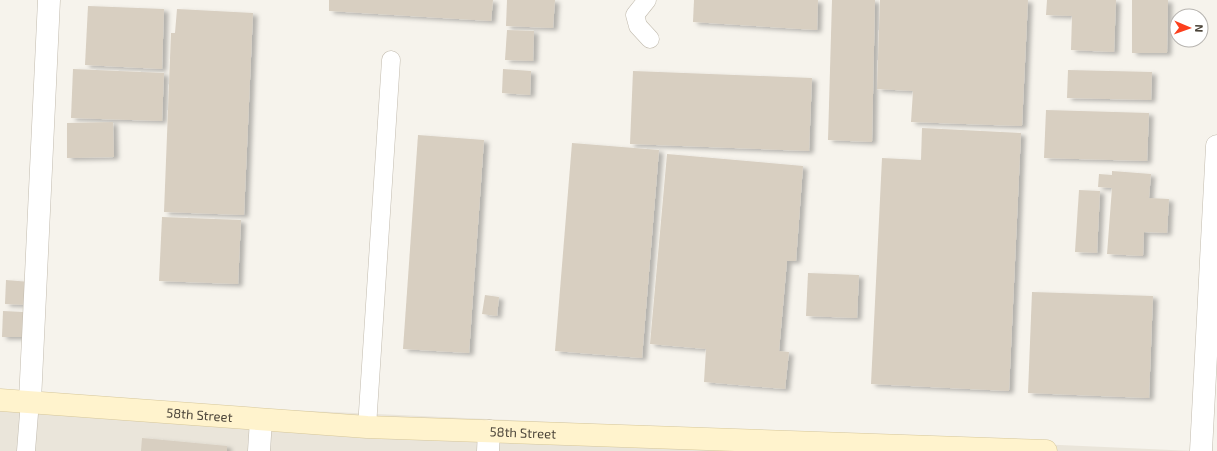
<svg xmlns="http://www.w3.org/2000/svg" width="1217" height="451" font-family="'Exo 2',sans-serif">
	<style>
		.residential { fill: #eae5da }
		.building { fill: #d8cfc1; filter: url(#shadow) }
		.lines { fill: none; stroke-linecap: round; stroke-linejoin: round }
		.service-casing { stroke: #c2bbae; stroke-width: 19 }
		.minor-casing { stroke: #c2bbae; stroke-width: 23 }
		.secondary-casing { stroke: #d6c79b; stroke-width: 23 }
		.service { stroke: #fff; stroke-width: 18 }
		.minor { stroke: #fff; stroke-width: 22 }
		.secondary { stroke: #fff3cd; stroke-width: 22 }
		.labels { text-anchor: middle; stroke-width: 3.5; stroke-linejoin: round; paint-order: stroke }
		.street-label { font-size: 13px; fill: #4b4439; stroke: #fff }
	</style>
	<defs>
		<filter id="shadow"><feDropShadow dx="4.5" dy="2.5" stdDeviation="2" flood-color="#0004"/></filter>
	</defs>
	<rect width="100%" height="100%" fill="#f6f3ec"/>
	<!-- residential -->
	<polygon class="residential" points="0,397 1193,451 0,451"/>
	<!-- building -->
	<g class="building">
		<polygon points="329,0 493,0 491,21 329,11"/>
		<polygon points="507,0 555,0 553,28 506,26"/>
		<polygon points="694,0 818,0 817,30 693,22"/>
		<polygon points="832,0 875,0 872,142 828,140"/>
		<polygon points="880,0 1028,0 1022,126 911,122 913,91 877,89"/>
		<polygon points="1047,0 1116,0 1114,52 1071,50 1072,16 1046,15"/>
		<polygon points="1132,0 1168,0 1167,53 1132,53"/>
		<polygon points="88,6 164,9 162,69 85,65"/>
		<polygon points="177,9 253,13 244,215 164,212 171,33 175,33"/>
		<polygon points="507,30 534,31 533,61 505,60"/>
		<polygon points="73,69 164,73 162,121 71,118"/>
		<polygon points="503,69 531,71 530,95 502,93"/>
		<polygon points="1068,70 1152,72 1151,100 1067,98"/>
		<polygon points="633,71 812,78 809,151 630,144"/>
		<polygon points="1046,110 1149,113 1147,161 1044,158"/>
		<polygon points="113,122 114,157 67,158 67,123"/>
		<polygon points="922,128 1021,133 1009,391 871,384 882,158 921,160"/>
		<polygon points="418,135 484,140 469,353 403,349"/>
		<polygon points="572,143 659,150 642,358 555,351"/>
		<polygon points="667,154 803,166 796,261 787,261 779,351 789,352 785,389 704,382 706,349 650,344"/>
		<polygon points="1112,171 1151,174 1149,198 1169,199 1167,233 1144,232 1143,256 1107,254 1112,188 1098,187 1099,174 1112,175"/>
		<polygon points="1079,190 1100,191 1097,253 1075,252"/>
		<polygon points="162,217 241,220 238,284 159,281"/>
		<polygon points="808,273 859,275 857,318 806,316"/>
		<polygon points="6,280 30,282 29,305 5,304"/>
		<polygon points="1032,292 1153,296 1149,398 1028,393"/>
		<polygon points="485,295 499,297 497,316 482,314"/>
		<polygon points="3,311 23,312 22,337 2,337"/>
		<polygon points="142,438 227,446 227,451 141,451"/>
	</g>
	<g class="lines">
		<defs>
			<g id="service">
				<polyline points="647,0 635,15 638,26 650,39"/>
				<polyline points="367,427 391,60"/>
				<polyline points="26,451 30,401"/>
			</g>
			<g id="minor">
				<polyline points="30,401 49,0"/>
				<polyline points="259,451 261,420"/>
				<polyline points="488,451 489,431"/>
				<polyline points="1201,451 1217,146"/>
			</g>
			<g id="secondary">
				<path id="s1" d="M 0,400 L 367,427 L 1046,451"/>
			</g>
		</defs>
		<!-- service casing -->
		<use href="#service" class="service-casing"/>
		<!-- minor casing -->
		<use href="#minor" class="minor-casing"/>
		<!-- secondary casing -->
		<use href="#secondary" class="secondary-casing"/>
		<!-- service -->
		<use href="#service" class="service"/>
		<!-- minor -->
		<use href="#minor" class="minor"/>
		<!-- secondary -->
		<use href="#secondary" class="secondary"/>
	</g>
	<g class="labels">
		<!-- street labels -->
		<g class="street-label">
			<text dy="5" stroke="none"><textPath href="#s1" startOffset="200">58th Street</textPath></text>
			<text dy="5" stroke="none"><textPath href="#s1" startOffset="524">58th Street</textPath></text>
		</g>
	</g>
	<!-- north arrow -->
	<g transform="translate(1189 28) rotate(92)"><circle r="19" fill="#ffffff" stroke="#b7b4b0"/>
	<path d="M0-3L7 15L0 10L-7 15Z" fill="#fc3f1d"/>
	<text y="-6" font-size="11" font-weight="bold" text-anchor="middle" fill="#4b4439">N</text>
	</g>
</svg>
